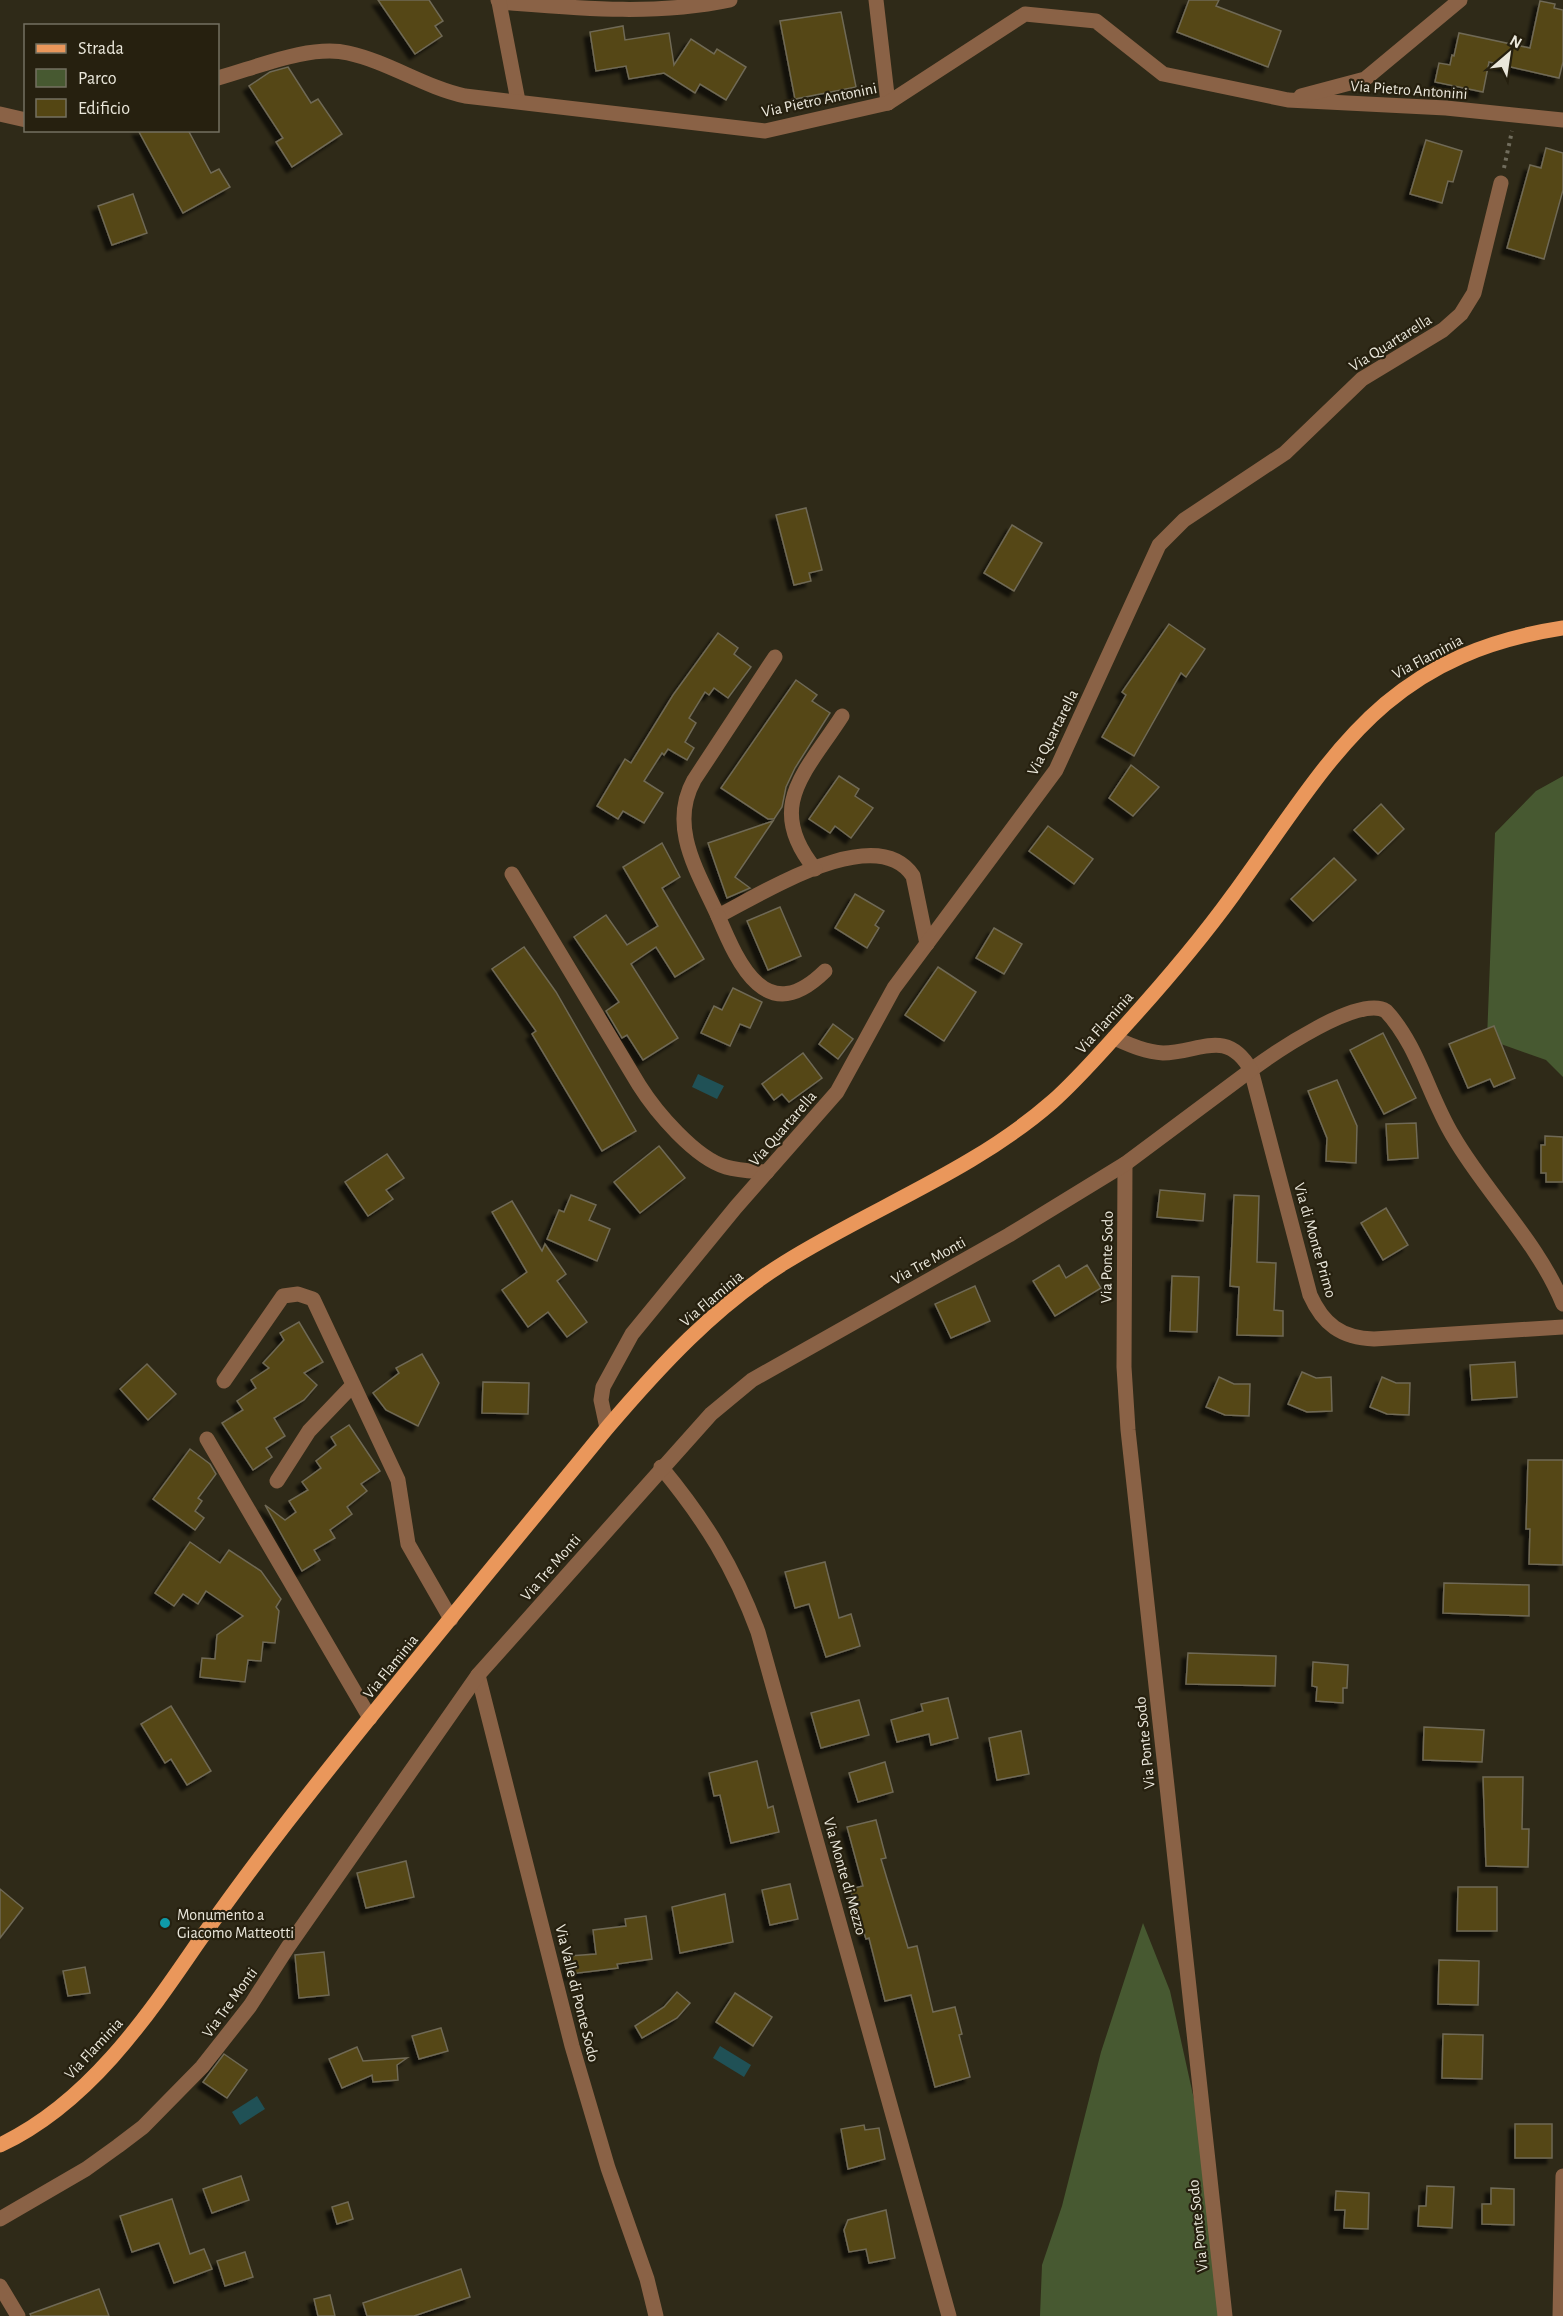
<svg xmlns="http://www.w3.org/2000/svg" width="1563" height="2316" font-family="'Alegreya Sans',sans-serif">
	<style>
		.green { fill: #475931 }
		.water { fill: #205156 }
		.building { fill: #544613; stroke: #6f6955; stroke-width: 1.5; filter: url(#shadow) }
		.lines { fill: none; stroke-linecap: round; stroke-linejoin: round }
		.path { stroke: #716d5d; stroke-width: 4; stroke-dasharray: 3 4.5; stroke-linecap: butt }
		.minor { stroke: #8a6246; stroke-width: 15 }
		.major { stroke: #ea975b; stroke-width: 15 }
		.culture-dot { fill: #0f9aa8; stroke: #26200f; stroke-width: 2 }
		.labels { text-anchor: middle; stroke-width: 4.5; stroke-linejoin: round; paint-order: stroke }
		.street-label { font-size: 16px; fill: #eae7db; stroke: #26200f }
		.poi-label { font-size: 16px; fill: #eae7db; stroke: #26200f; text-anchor: start }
	</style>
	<defs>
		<filter id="shadow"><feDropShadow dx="-5.5" dy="5.5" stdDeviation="1.5" flood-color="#0009"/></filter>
	</defs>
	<rect width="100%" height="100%" fill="#2f2a18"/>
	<!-- green -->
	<g class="green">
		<polygon points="1563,776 1563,1077 1546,1060 1487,1039 1495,833 1536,791"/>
		<polygon points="1143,1923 1170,1991 1207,2158 1220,2316 1040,2316 1042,2265 1062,2206 1101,2052"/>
	</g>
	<!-- water -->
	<g class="water">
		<polygon points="698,1074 724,1086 717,1099 692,1087"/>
		<polygon points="720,2046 751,2065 744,2077 713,2058"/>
		<polygon points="257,2096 265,2109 240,2125 232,2112"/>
	</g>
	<!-- building -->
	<g class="building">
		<polygon points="378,0 429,0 443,21 435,26 442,36 415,54"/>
		<polygon points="1189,0 1219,0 1216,6 1281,31 1268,67 1177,32"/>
		<polygon points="1540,1 1555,4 1554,8 1563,10 1563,62 1559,78 1489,62 1483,92 1435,82 1439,63 1450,65 1452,55 1454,56 1459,33 1530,48"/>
		<polygon points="841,12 856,87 795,99 780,21"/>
		<polygon points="623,26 625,40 669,33 674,65 691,39 714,54 717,49 746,67 726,100 700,84 695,93 664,73 629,79 626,66 596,71 590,32"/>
		<polygon points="288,67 311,103 318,99 342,134 292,167 276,142 283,138 249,86 270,72"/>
		<polygon points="138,130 188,130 211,173 219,169 230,187 183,213"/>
		<polygon points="1426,140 1462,151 1453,182 1448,181 1442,203 1410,194"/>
		<polygon points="1546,148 1563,153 1563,190 1544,259 1507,248 1530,165 1541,168"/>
		<polygon points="133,194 147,233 112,245 98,206"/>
		<polygon points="806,508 822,570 809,573 811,581 794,585 776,515"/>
		<polygon points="1012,525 1042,543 1014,591 984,573"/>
		<polygon points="1169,624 1205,649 1186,677 1181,673 1134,756 1102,737 1126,695 1122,692"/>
		<polygon points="718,633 738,648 734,654 751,667 728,698 714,688 709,695 705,692 689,718 696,723 685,742 694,748 687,760 668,749 664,755 662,753 644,781 663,793 644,823 623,811 618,819 597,806 625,759 631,763 673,695"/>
		<polygon points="796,680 817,695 812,701 830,713 795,768 786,787 782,807 774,819 768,819 721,788"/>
		<polygon points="1131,765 1159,787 1133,816 1109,798"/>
		<polygon points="839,776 859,789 855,796 873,808 851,838 835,826 830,833 809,819"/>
		<polygon points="1381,804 1404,829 1378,854 1354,830"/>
		<polygon points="773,821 735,877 750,888 727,898 708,843"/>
		<polygon points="1048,826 1093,859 1074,884 1029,851"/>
		<polygon points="662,843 680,877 662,888 704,959 675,977 656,947 631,964 678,1038 643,1060 627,1035 622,1038 606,1011 619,1002 574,937 606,915 627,945 658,926 623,867"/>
		<polygon points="1334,858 1356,880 1313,921 1291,899"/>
		<polygon points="855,894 884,911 875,925 879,928 867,948 835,928"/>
		<polygon points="780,907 801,956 768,970 747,921"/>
		<polygon points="994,928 1022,944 1004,974 976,958"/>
		<polygon points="524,947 556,992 636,1131 602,1151 532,1034 536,1031 492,969"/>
		<polygon points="938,967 976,992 944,1041 905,1015"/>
		<polygon points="733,988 762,1002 750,1028 740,1024 730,1046 701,1033 714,1006 722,1010"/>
		<polygon points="833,1024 853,1039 838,1059 819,1044"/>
		<polygon points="1494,1026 1515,1078 1494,1087 1490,1079 1468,1088 1449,1044"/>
		<polygon points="1383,1033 1416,1098 1384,1114 1350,1050"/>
		<polygon points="803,1053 822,1078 789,1102 782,1094 774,1100 762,1084"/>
		<polygon points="1337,1080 1357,1126 1356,1163 1326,1161 1327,1138 1308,1091"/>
		<polygon points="1416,1123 1418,1158 1388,1160 1386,1124"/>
		<polygon points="1545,1136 1563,1137 1563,1182 1546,1182 1546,1173 1541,1173 1541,1145 1545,1145"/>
		<polygon points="659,1146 685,1178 640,1213 614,1182"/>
		<polygon points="387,1154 404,1178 386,1190 393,1199 368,1216 345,1182"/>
		<polygon points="1160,1190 1205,1194 1203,1221 1157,1217"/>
		<polygon points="571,1195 596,1205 589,1220 610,1229 597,1261 547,1239 559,1210 564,1212"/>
		<polygon points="1234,1195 1259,1196 1257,1262 1276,1263 1274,1310 1283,1311 1283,1336 1237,1335 1239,1287 1230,1286"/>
		<polygon points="512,1201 542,1251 545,1244 566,1274 557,1281 587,1322 567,1337 548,1312 528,1327 502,1290 527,1272 492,1212"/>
		<polygon points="1386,1208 1408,1245 1383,1260 1361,1223"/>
		<polygon points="1059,1265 1066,1278 1087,1265 1101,1288 1055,1316 1033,1281"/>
		<polygon points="1172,1276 1199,1277 1197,1332 1170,1331"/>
		<polygon points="975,1286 990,1321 951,1338 935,1304"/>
		<polygon points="299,1322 323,1362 304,1373 317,1385 304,1400 274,1418 285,1436 266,1448 272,1457 253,1470 222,1423 243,1410 237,1401 256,1388 251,1380 269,1368 263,1363 284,1340 280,1333"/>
		<polygon points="422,1354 439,1383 418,1426 386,1410 373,1393 399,1373 396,1368"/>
		<polygon points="1515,1362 1517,1397 1472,1400 1470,1365"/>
		<polygon points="147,1364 176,1394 148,1420 120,1389"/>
		<polygon points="1302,1372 1316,1378 1331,1377 1332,1411 1307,1412 1288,1404"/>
		<polygon points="1219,1377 1234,1384 1250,1384 1249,1416 1225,1415 1206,1407"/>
		<polygon points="1382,1377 1396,1383 1410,1383 1409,1415 1387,1414 1370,1407"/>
		<polygon points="483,1382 529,1383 528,1414 482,1413"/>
		<polygon points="349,1425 380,1471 361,1484 367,1491 347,1507 352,1514 330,1530 335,1538 314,1550 320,1560 302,1571 265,1505 285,1520 296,1512 289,1501 308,1490 302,1482 321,1468 316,1461 336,1445 331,1437"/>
		<polygon points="190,1449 210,1464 216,1474 198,1498 202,1501 195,1511 204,1518 195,1530 153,1499"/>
		<polygon points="1528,1460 1563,1460 1563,1565 1529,1564 1530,1529 1526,1529"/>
		<polygon points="190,1542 220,1563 229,1550 261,1571 281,1599 276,1607 279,1611 275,1643 263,1642 261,1661 248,1660 245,1682 200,1677 202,1658 215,1659 217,1635 243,1616 206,1591 198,1604 183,1594 174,1606 155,1593"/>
		<polygon points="825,1562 839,1618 851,1614 860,1646 826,1657 809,1604 795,1608 785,1572"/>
		<polygon points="1444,1583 1529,1585 1529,1616 1443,1613"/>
		<polygon points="1188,1653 1276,1656 1275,1686 1186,1684"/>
		<polygon points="1313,1662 1348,1665 1347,1688 1343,1688 1343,1703 1316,1701 1317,1687 1312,1686"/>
		<polygon points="948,1698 958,1738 931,1745 929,1734 897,1742 891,1720 923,1711 921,1704"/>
		<polygon points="859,1700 869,1735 821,1748 811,1713"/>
		<polygon points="171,1706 211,1771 187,1785 171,1759 165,1763 141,1724"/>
		<polygon points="1424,1727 1484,1730 1482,1762 1423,1760"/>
		<polygon points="1021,1731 1029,1774 997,1780 989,1738"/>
		<polygon points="757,1761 768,1808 773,1806 779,1832 731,1843 720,1795 714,1796 709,1773"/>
		<polygon points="885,1762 893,1792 858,1802 849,1773"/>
		<polygon points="1483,1777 1523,1777 1522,1829 1529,1829 1528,1867 1486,1866"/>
		<polygon points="876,1820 886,1858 881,1859 908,1948 917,1946 933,2012 955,2007 962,2034 959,2035 970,2077 935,2087 911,1995 885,2001 869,1938 866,1939 850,1889 863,1886 847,1827"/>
		<polygon points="406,1861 414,1897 366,1908 357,1873"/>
		<polygon points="790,1884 798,1919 770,1925 762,1890"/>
		<polygon points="1458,1887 1497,1887 1497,1931 1457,1931"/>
		<polygon points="0,1889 23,1908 0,1938"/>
		<polygon points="725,1894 733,1942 680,1953 672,1907"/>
		<polygon points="646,1916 652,1959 617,1964 618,1968 570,1974 569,1956 596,1954 593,1930 626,1926 625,1919"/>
		<polygon points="324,1952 329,1995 299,1998 295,1955"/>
		<polygon points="1439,1960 1479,1961 1478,2005 1438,2004"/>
		<polygon points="85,1967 90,1993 68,1996 63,1971"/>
		<polygon points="677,1992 690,2003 677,2018 642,2038 635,2026 664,2007"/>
		<polygon points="735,1993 772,2017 753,2046 716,2022"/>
		<polygon points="441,2028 448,2051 419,2059 412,2036"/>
		<polygon points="1443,2034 1483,2035 1482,2079 1442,2078"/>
		<polygon points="357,2047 363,2061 407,2058 397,2065 398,2080 373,2082 372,2075 342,2088 329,2059"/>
		<polygon points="224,2054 247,2070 227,2098 203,2082"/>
		<rect x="1515" y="2124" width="37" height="34"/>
		<polygon points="864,2125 865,2130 879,2128 885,2159 848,2169 841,2129"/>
		<polygon points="241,2176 249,2200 212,2213 203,2189"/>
		<polygon points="1427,2186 1454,2187 1452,2228 1418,2226 1419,2206 1426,2206"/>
		<polygon points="1491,2188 1514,2189 1514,2225 1482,2224 1482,2204 1491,2204"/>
		<polygon points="1336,2191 1369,2193 1368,2229 1344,2228 1345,2210 1335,2210"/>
		<polygon points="172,2199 190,2254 204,2249 212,2269 174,2283 159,2243 132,2252 120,2216"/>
		<polygon points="348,2202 353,2219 337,2224 332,2207"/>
		<polygon points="886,2210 895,2258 869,2263 866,2249 849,2252 844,2230 848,2220"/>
		<polygon points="245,2252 253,2277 225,2286 217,2261"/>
		<polygon points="461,2269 470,2297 414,2316 367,2316 363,2303"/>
		<polygon points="99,2289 109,2316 31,2316 30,2314"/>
		<polygon points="330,2295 335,2316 318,2316 314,2299"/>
	</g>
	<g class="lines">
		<!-- path -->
		<polyline class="path" points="1504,168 1512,131"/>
		<!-- minor -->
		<g class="minor">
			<path d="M 498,0 L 499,2 C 575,8 655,16 730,0"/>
			<polyline points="876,0 888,103"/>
			<polyline points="499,2 518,101"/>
			<path d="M 218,78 C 255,68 310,44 348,53 C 389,62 424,87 465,96 L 765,131 L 888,103 L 1025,14 L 1096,21 L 1163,74 L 1288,100 L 1446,108 L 1563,120"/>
			<polyline points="1301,96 1365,79 1460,0"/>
			<polyline points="0,114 26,120"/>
			<path d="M 775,657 L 694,780 C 668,827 698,872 718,916 C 760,895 876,820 913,876 L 927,944"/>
			<path d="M 815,869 C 764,806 806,772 842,716"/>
			<path d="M 512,874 L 639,1085 C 656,1112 695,1158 726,1167 C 739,1171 754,1171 767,1172"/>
			<path d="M 718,916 C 739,966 767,1028 825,971"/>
			<polyline points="1125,1164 1124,1367 1128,1430 1225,2316"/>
			<path d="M 1563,1304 C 1538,1242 1486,1193 1453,1136 C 1429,1097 1418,1045 1386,1011 C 1360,994 1274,1053 1251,1070 L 1310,1295 C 1323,1324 1341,1338 1374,1339 L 1563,1327"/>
			<polyline points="224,1381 283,1296 298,1294 313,1299 398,1480 408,1544 451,1619"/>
			<polyline points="607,1428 601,1400 603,1387 632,1334 736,1207 837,1092 894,988 1056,770 1159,545 1184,520 1285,453 1362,379 1443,330 1461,314 1474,293 1501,183"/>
			<polyline points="207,1439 370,1718"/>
			<path d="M 661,1467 C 705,1520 734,1567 758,1632 L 949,2316"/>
			<polyline points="277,1481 309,1431 353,1385"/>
			<polyline points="478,1675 572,2046 608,2168 647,2279 656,2316"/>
			<path d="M 0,2219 L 86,2169 L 118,2146 L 143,2127 L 202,2067 L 250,2006 L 288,1947 L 478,1675 L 711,1414 L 752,1380 L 1009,1235 L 1125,1164 L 1251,1070 C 1226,1027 1199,1053 1163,1053 C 1145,1052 1130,1045 1114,1038"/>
			<polyline points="0,2286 18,2316"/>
			<polyline points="1560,2316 1563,2176"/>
		</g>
		<!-- major -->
		<path class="major" d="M 0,2145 C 87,2104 145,2020 197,1944 C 226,1903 256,1862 287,1822 C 391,1688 500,1559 607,1428 C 659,1367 715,1306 784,1263 C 872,1208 973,1171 1052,1102 C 1078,1079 1100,1053 1123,1028 C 1162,985 1199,942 1233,895 C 1332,759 1380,656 1563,628"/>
	</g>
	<!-- markers -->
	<circle class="culture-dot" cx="165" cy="1923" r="6"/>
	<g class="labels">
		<!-- street labels -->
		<g class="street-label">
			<text transform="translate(1409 89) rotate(4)" y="6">Via Pietro Antonini</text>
			<text transform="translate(819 99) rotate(-12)" y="6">Via Pietro Antonini</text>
			<text transform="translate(1390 342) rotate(-32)" y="6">Via Quartarella</text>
			<text transform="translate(1427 656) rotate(-28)" y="6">Via Flaminia</text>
			<text transform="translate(1052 732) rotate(-63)" y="6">Via Quartarella</text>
			<text transform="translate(1104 1022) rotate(-48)" y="6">Via Flaminia</text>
			<text transform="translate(782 1128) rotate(-49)" y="6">Via Quartarella</text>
			<text transform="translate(1316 1240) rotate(74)" y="6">Via di Monte Primo</text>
			<text transform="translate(1106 1257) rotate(-89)" y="6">Via Ponte Sodo</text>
			<text transform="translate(928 1260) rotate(-29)" y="6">Via Tre Monti</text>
			<text transform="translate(711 1298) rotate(-40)" y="6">Via Flaminia</text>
			<text transform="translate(550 1567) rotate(-49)" y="6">Via Tre Monti</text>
			<text transform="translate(390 1666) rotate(-51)" y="6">Via Flaminia</text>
			<text transform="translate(1144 1743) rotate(-96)" y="6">Via Ponte Sodo</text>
			<text transform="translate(846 1876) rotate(74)" y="6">Via Monte di Mezzo</text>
			<text transform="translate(578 1993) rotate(76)" y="6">Via Valle di Ponte Sodo</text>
			<text transform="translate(229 2002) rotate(-54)" y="6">Via Tre Monti</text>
			<text transform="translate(93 2048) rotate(-47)" y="6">Via Flaminia</text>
			<text transform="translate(1197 2226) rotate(-96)" y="6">Via Ponte Sodo</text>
		</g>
		<!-- poi labels -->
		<g class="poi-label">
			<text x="177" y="1920">Monumento a<tspan x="177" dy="18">Giacomo Matteotti</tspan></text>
		</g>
	</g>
	<!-- legend -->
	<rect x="24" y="24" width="195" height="108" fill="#26200f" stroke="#747061" stroke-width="1.5"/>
	<rect x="36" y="44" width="30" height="9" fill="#ea975b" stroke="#747061" stroke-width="1.5"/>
	<text x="78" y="54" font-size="18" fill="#eae7db">Strada</text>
	<rect x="36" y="69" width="30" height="18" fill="#475931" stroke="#747061" stroke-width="1.5"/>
	<text x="78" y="84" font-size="18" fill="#eae7db">Parco</text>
	<rect x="36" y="99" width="30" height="18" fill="#544613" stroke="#747061" stroke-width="1.5"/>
	<text x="78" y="114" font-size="18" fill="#eae7db">Edificio</text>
	<!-- north arrow -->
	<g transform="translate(1509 54) rotate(29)" stroke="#26200f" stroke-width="4.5" paint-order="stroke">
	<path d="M0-4.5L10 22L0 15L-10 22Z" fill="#eae7db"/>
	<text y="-9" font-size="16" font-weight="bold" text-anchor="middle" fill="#eae7db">N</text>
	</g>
</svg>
